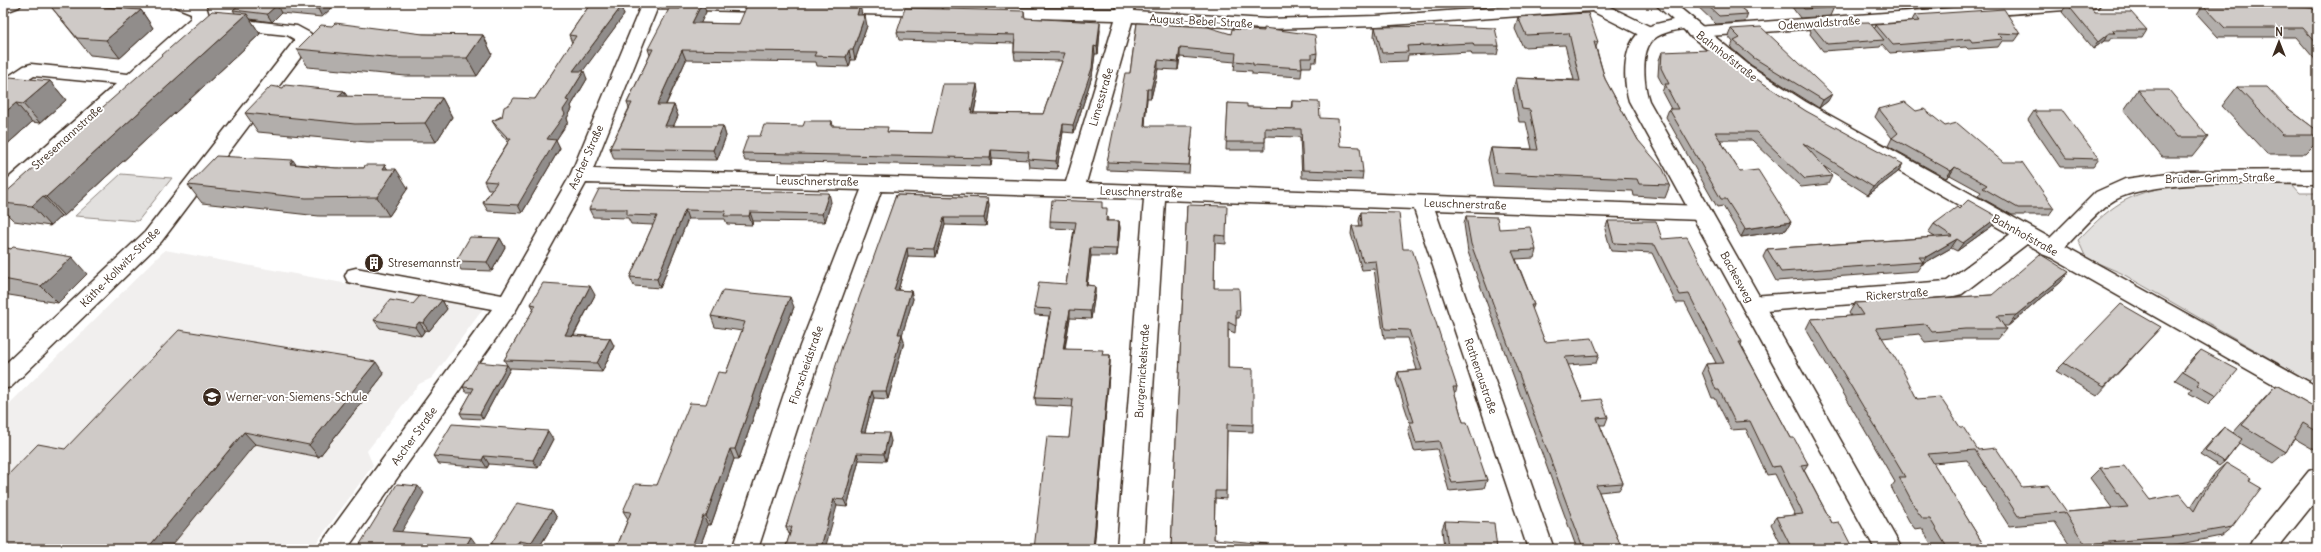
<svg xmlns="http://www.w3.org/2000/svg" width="2321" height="552" font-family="Delius,sans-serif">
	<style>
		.built { fill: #f1efee }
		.green { fill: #e2e0de; stroke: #8e857e }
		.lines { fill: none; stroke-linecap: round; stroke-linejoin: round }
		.minor-casing { stroke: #3b2a1e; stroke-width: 3 }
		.tertiary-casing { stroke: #3b2a1e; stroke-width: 3 }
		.secondary-casing { stroke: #3b2a1e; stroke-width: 3 }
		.minor { fill: #fff; fill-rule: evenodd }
		.tertiary { fill: #fff; fill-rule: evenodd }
		.secondary { fill: #fff; fill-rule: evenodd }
		.wall { fill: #b2aeab; stroke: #3b2a1e }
		.shaded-wall { fill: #918d8b; stroke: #3b2a1e }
		.building { fill: #cfcac7; stroke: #3b2a1e }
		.labels { text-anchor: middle; stroke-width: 4; stroke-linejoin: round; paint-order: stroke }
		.street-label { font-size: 11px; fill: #3b2a1e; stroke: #fff }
		.poi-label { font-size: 11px; fill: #3b2a1e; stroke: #fff; text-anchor: start }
	</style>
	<rect width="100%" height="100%" fill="#fff"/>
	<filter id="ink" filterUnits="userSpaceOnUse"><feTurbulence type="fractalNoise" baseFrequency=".025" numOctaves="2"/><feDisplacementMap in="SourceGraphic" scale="8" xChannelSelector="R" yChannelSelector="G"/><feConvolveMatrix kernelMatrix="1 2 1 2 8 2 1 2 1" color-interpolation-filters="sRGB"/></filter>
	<g filter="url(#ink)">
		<!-- built -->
		<polygon class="built" points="165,250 483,309 432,378 419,384 367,451 373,465 312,549 3,549 3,410"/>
		<!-- green -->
		<g class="green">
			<polygon points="121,174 172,178 138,221 75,216"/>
			<path d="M 2186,183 L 2291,183 L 2300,193 L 2318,193 L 2318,370 L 2309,381 L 2121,273 L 2086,258 L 2078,240 C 2117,199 2131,193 2186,183 Z"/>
		</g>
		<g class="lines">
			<defs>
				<g id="minor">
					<polygon points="173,3 198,3 206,6 209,16 297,26 310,33 313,37 312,42 161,242 11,387 3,389 3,366 145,232 294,41 294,39 287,35 204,26 10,199 3,201 3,183 116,84 34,76 10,92 3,94 3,80 24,66 31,64 128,74 191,18 191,13 176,7"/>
					<polygon points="642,3 781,3 785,7 782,11 776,12 657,9 593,169 1066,182 1115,20 994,17 988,16 985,12 988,8 1117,9 1117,3 1135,3 1134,11 1266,19 1377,16 1561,3 1602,3 1655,29 1658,33 1655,37 1643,37 1592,11 1377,26 1266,29 1132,22 1086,183 1702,206 1709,208 1712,213 1709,218 1702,220 1435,210 1554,549 1528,549 1414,209 1165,200 1143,549 1117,549 1144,199 881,191 824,346 758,549 732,549 800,346 861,190 586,183 516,310 347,549 319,549 323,541 492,309 356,284 348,282 345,276 348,270 356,268 502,295 570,176"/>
					<polygon points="2020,3 2101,3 2098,7 2092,8 1695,37 1689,36 1686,32 1689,28 1695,27"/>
					<polygon points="2308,3 2318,3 2318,10 2312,9"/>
					<polygon points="830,4 934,6 940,7 943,11 940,15 934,16 824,13 821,9 824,5"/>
					<path d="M 2318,170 L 2318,184 C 2272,184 2144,177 2110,203 C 2091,217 2075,238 2058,254 L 2050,257 L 2042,254 L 2039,249 L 2096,192 L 2125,179 L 2182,171 Z"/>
					<polygon points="2024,227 2032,230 2035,235 2032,240 1962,294 1954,296 1752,312 1744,310 1741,304 1744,298 1752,296 1947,281 2016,230"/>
					<polygon points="2318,468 2318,498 2277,549 2248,549 2252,541 2309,471"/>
				</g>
				<path id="tertiary" d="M 1654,3 L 1674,3 L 1750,66 L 1806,102 L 2318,387 L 2318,408 L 2310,405 L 1792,110 L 1736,74 L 1683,29 C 1672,31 1658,33 1651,42 C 1641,54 1644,87 1649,101 L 1902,549 L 1875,549 L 1629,101 C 1623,81 1622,46 1641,31 C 1650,24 1662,23 1673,20 Z"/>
				<polygon id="secondary" points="3,3 22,3 19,7 3,13"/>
			</defs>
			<!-- minor casing -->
			<use href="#minor" class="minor-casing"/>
			<!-- tertiary casing -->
			<use href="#tertiary" class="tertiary-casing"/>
			<!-- secondary casing -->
			<use href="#secondary" class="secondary-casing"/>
			<!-- minor -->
			<use href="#minor" class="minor"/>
			<!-- tertiary -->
			<use href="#tertiary" class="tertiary"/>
			<!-- secondary -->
			<use href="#secondary" class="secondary"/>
		</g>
		<!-- wall -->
		<g class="wall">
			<polygon points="48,3 104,3 100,6 141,10 153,28 120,58 90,55"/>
			<polygon points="235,3 337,3 322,17 281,13 272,22 250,19 260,34 64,216 61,216 50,226 14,221 3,210 3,195 235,13 233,10 237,6"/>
			<polygon points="591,3 620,3 621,5 620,6 621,7 624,15 582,71 587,79 571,106 572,109 567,118 568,122 556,140 560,148 522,213 488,211 483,203 492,189 488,189 484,181 508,142 497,129 492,121 535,99 572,43 569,35"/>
			<polygon points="915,3 1060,3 1025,5"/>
			<polygon points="1694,3 1735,3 1748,14 1745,22 1716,24"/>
			<polygon points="1789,3 1830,3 1834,7 1830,16 1800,18"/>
			<polygon points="1893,3 1992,3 1991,4 1900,10"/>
			<polygon points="2067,4 2094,12 2147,30 2142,38 2111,38 2109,41 2104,41 2093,49 2062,12"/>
			<polygon points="2203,5 2318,14 2318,63 2296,37 2218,37 2197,14"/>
			<polygon points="1024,11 1025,18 1100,30 1098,54 1095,54 1092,76 1074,133 1063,132 1057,169 1029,167 1028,160 992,158 991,166 745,161 742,153 760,136 832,121 833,126 889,132 932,133 978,92 974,113 1043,114 1062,61 1015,60 1014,52 1014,43 899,40 897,32"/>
			<polygon points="706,12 700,23 739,24 862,15 867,26 855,60 851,60 849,67 817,66 816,62 686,60 666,105 674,105 678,116 673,126 723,126 726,136 717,160 614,159 610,148 629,108 627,103 650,55 648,49"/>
			<polygon points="1915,15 2020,34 2015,41 2002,41 1998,47 1968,49 1966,47 1890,53 1882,44 1880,47 1823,51 1810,34 1811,32 1810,30 1813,23 1875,28 1876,25 1911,22"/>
			<polygon points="1518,17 1598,42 1596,47 1605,79 1638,140 1670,185 1665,198 1634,196 1633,191 1493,186 1488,160 1491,148 1532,149 1526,122 1519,122 1513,90 1516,78 1574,80 1565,45 1523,47 1515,29"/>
			<polygon points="1137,23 1231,34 1317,53 1316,62 1312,62 1311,67 1302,67 1301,77 1252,74 1252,71 1234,70 1235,62 1180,57 1178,70 1158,69 1151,98 1147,98 1145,126 1192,134 1189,173 1107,170 1107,162 1130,73"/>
			<polygon points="1375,27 1499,46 1497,55 1472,55 1471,52 1408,55 1407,61 1381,62 1374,36"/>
			<polygon points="1731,29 1828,101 1819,108 1751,65 1731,48 1733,42 1728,36"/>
			<polygon points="423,34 483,35 492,54 477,76 406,76 308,67 297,49"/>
			<polygon points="1662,52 1738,67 1898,172 1868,195 1823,166 1832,176 1828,184 1801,187 1752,140 1720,140 1740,172 1791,222 1786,230 1741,237 1723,206 1717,207 1666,117 1669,109 1671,109 1662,92 1664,87 1658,76 1659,60"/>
			<polygon points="50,81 66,100 40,123 32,122 3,148 3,83"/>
			<polygon points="2237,87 2286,107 2315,129 2318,128 2318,149 2314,145 2305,154 2267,154 2222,106"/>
			<polygon points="283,88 344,91 347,97 442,98 452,117 436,142 367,142 258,132 245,113"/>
			<polygon points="2138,90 2208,137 2192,157 2162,157 2124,110"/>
			<polygon points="1292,101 1320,118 1340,146 1363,172 1362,180 1302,178 1300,137 1265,136 1265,150 1226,150 1228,103 1247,107 1291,108"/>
			<polygon points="1879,109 1916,111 1945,126 2054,208 2049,215 2012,215 1978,196 1981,192 1950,175 1946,178 1888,146 1892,138 1875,117"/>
			<polygon points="2034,111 2099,159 2093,167 2060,167 2028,120"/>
			<polygon points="296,164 336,168 364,168 385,165 387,169 408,188 389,216 319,216 202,203 188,185"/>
			<polygon points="896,195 988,198 989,205 986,226 945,225 936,257 908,256 898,290 911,291 913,299 902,334 904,342 888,399 874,398 865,432 891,441 886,461 859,460 847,507 837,506 785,549 790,534 789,534 786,527"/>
			<polygon points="831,202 825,222 753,221 752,225 727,224 725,219 688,219 660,288 634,286 630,277 653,225 631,224 628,218 593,217 589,209"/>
			<polygon points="1187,205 1226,236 1226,244 1215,243 1214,288 1240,310 1239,318 1236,318 1235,333 1228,330 1228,368 1253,425 1253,432 1227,431 1226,499 1215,498 1214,539 1171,549"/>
			<polygon points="1103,208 1108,219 1107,221 1119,221 1120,228 1117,256 1091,256 1087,285 1095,286 1095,293 1091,319 1070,318 1065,349 1103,355 1110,355 1110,363 1094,549 1034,549 1069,438 1073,407 1036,405 1035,398 1049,316 1035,315 1034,308 1066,284 1074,229 1050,228 1050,221"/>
			<polygon points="1959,209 1998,217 1992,226 1957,251 1951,248 1921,265 1917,271 1776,281 1763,257 1767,249 1935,237 1928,233 1934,224"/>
			<polygon points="1361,212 1403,249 1457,387 1455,394 1463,422 1487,480 1484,488 1449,491 1437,449 1414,451 1408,430 1410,423 1396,380 1398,372 1417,370 1407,338 1384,338 1374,269 1362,270 1351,234 1352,226 1360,226 1359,221"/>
			<polygon points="1466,216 1499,229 1536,250 1534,258 1516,259 1534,305 1532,310 1545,342 1599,355 1596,363 1568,365 1583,401 1608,417 1605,425 1600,425 1623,483 1619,490 1599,492 1622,549 1577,549 1468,252 1464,224"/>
			<polygon points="1608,221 1662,239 1742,342 1741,345 1791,438 1808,464 1804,470 1832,523 1853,549 1783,549 1771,524 1776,517 1795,515 1775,474 1767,475 1746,429 1731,430 1715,398 1712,398 1702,372 1706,364 1716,363 1685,303 1676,303 1652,253 1611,251 1605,229"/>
			<polygon points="500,238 505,247 492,271 461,270 456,261"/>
			<polygon points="3,247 11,249 87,274 58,303 3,294"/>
			<polygon points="2061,282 2008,326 2004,326 2006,329 1998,339 1957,339 1925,342 1919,334 1882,338 1917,399 1960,427 1978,450 2022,487 2067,512 2112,508 2090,478 2100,468 2150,500 2191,507 2196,499 2215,473 2226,463 2249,481 2232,527 2221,536 2170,546 2134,549 2072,549 2055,522 2009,526 1967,460 1933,463 1986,549 1934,549 1922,528 1915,529 1909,521 1891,487 1895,482 1806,329 1811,319 1851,316 1849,313 1855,303 1992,295"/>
			<polygon points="595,295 574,335 610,338 614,346 602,372 510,368 510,369 483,419 463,418 460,413 472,392 466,392 463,387 507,365 504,360 534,309 531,304"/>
			<polygon points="442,300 447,309 429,331 425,330 421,336 380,328 374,320 413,304"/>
			<polygon points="794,307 779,344 739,459 734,459 711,525 708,525 699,549 616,549 628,519 623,511 657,485 726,373 742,331 715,327 711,316"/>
			<polygon points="2161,327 2097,396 2056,371 2064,363"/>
			<polygon points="2201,350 2216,396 2208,404 2189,393 2192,389 2175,380 2193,358"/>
			<polygon points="384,374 319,457 255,444 65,449"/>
			<polygon points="2276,385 2318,409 2318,452 2294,438 2286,452 2273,463 2239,443 2224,462 2219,466 2200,454 2219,432 2224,427 2233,433 2264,398"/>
			<polygon points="553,439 538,468 489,464 487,468 439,464 433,456"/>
			<polygon points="552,510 557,518 538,549 495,549 491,544"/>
			<polygon points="1445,521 1497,549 1444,549 1442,529"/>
		</g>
		<!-- shaded-wall -->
		<g class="shaded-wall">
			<polygon points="70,3 104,3 83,21 70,4"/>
			<polygon points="324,3 337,3 322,17 318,9"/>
			<polygon points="615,3 620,3 621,5 617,10"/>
			<polygon points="702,3 703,3 706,12 696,33 692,23"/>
			<polygon points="277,5 281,13 272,22 267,14"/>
			<polygon points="860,5 862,15 859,26 857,15"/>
			<polygon points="621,7 624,15 577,79 573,71"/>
			<polygon points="141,10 153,28 120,58 106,40"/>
			<polygon points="247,14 260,34 64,216 46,197"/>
			<polygon points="865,15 867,26 855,60 853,50"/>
			<polygon points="1100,22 1100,30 1098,54 1097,47"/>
			<polygon points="2109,33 2104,41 2093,49 2098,42"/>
			<polygon points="483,35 492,54 477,76 467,58"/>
			<polygon points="1094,46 1095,54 1092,76 1074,133 1073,125"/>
			<polygon points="1180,48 1180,57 1178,70 1178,62"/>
			<polygon points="682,50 686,60 661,115 657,105"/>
			<polygon points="849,50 851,60 849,67 846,57"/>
			<polygon points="1158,60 1158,69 1151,98 1151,89"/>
			<polygon points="584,71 587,79 571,106 572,109 567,118 568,122 556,140 560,148 522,213 518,205 547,139 563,110 566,100"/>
			<polygon points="50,81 66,100 40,123 23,104"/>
			<polygon points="977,84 978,92 972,120 971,113"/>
			<polygon points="1147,89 1147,98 1144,134 1144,126"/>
			<polygon points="344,91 355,110 338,96"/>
			<polygon points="1832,94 1828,101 1819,108 1823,100"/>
			<polygon points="442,98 452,117 436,142 425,123"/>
			<polygon points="16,103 32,122 3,148 3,114"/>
			<polygon points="674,105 678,116 669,136 665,126"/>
			<polygon points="1063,124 1063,132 1057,169 1056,161"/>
			<polygon points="723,126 726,136 717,160 713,150"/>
			<polygon points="991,150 992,158 991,166 990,158"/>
			<polygon points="293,160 306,179 290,164"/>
			<polygon points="1903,164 1898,172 1868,195 1873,187"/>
			<polygon points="385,165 392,176 396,169 408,188 389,216 377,197 383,169"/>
			<polygon points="1955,167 1950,175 1946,178 1951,171"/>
			<polygon points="829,193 831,202 825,222 822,214"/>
			<polygon points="43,196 61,216 50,226 32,206"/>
			<polygon points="988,198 989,205 986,226 984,218"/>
			<polygon points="685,210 688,219 660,288 657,279"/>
			<polygon points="750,212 753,221 752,225 749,216"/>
			<polygon points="1998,217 1992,226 1957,251 1963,243"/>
			<polygon points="944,218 945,225 936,257 935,249"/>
			<polygon points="1119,221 1120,228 1117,256 1117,249"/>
			<polygon points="1791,222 1786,230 1741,237 1745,229"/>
			<polygon points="500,238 505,247 492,271 487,262"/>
			<polygon points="1957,239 1951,248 1921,265 1926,257"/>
			<polygon points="907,248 908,256 896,297 894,290"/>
			<polygon points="1090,248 1091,256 1086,293 1086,285"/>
			<polygon points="72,257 87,274 58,303 41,286"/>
			<polygon points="2069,272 2061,282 2008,326 2016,315"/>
			<polygon points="590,286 595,295 569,343 565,335"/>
			<polygon points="1095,286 1095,293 1091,319 1090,311"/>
			<polygon points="911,291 913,299 900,342 898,334"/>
			<polygon points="790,297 794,307 779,344 739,459 735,449 775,334"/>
			<polygon points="442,300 447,309 429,331 423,323"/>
			<polygon points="1070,310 1070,318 1063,356 1063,349"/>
			<polygon points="419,322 425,330 421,336 415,327"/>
			<polygon points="902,334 904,342 888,399 886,391"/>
			<polygon points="610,338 614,346 602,372 597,363"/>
			<polygon points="1110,355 1110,363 1094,549 1093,549"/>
			<polygon points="376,362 384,374 319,457 309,445"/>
			<polygon points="507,365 510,369 483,419 480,414"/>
			<polygon points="872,391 874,398 863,439 861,432"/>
			<polygon points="548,431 553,439 538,468 533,460"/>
			<polygon points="244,432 255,444 169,549 147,549"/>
			<polygon points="889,433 891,441 886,461 884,454"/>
			<polygon points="730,449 734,459 711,525 706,516"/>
			<polygon points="857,453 859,460 847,507 844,500"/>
			<polygon points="484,456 489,464 487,468 482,460"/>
			<polygon points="418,486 424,493 398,538 392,531"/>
			<polygon points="834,499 837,506 825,549 821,547"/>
			<polygon points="552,510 557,518 538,549 535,549 531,543"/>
			<polygon points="703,516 708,525 699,549 691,549"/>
			<polygon points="471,537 476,544 474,549 464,549"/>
			<polygon points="519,541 525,549 515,549 514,548"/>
		</g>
		<!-- building -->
		<g class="building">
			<polygon points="48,3 70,3 70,4 141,10 106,40 77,38"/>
			<polygon points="241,3 324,3 318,9 277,5 267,14 233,10"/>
			<polygon points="591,3 616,3 621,7 573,71 584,71 566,100 569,101 563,110 565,114 547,139 556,140 518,205 483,203 497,182 484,181 511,138 508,138 492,121 502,117 504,107 510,104 514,98 535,99 576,36 569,35"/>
			<polygon points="683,3 702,3 692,23 739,24 748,3 784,3 860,5 857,15 865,15 853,50 849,50 846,57 814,56 816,52 682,50 657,105 674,105 665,126 723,126 713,150 610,148 632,103 627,103 653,49 648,49 669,9 680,9"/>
			<polygon points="1705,3 1735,3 1748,14 1719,16"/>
			<polygon points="1799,3 1830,3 1834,7 1804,9"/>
			<polygon points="2080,3 2088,3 2094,12 2131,12 2147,30 2112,30 2115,33 2109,33 2098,42 2067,4"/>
			<polygon points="2203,5 2280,5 2312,8 2318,14 2318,45 2303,28 2225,28"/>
			<polygon points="905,8 1024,11 1024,18 1100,22 1097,47 1094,46 1092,68 1073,125 1063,124 1056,161 1028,159 1029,152 991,150 990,158 742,153 748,136 760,136 764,125 803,126 805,121 832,121 831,126 888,127 887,132 932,133 943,84 977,84 971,113 1043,114 1065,53 1014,52 1015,35 897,32"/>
			<polygon points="2004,9 2020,34 1997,33 2003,39 1972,42 1970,39 1893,45 1876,25 1920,21 1915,15"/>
			<polygon points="212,11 247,14 46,197 43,196 32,206 3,203 3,195"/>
			<polygon points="1588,13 1598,42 1594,42 1605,79 1638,140 1663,169 1670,185 1639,184 1637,179 1496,173 1491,148 1538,150 1530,110 1522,109 1516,78 1580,81 1569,33 1526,35 1518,17"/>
			<polygon points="1869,22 1884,40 1827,44 1813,27 1816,27 1813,23"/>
			<polygon points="335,23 423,34 483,35 467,58 395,58 297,49 321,25 332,26"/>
			<polygon points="1137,23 1208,27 1231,34 1232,29 1264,31 1264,28 1315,35 1317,53 1312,54 1312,58 1301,58 1302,68 1253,65 1253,63 1235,61 1236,53 1180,48 1178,62 1158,60 1151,89 1147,89 1144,126 1193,126 1189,165 1107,162 1125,73 1130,73"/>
			<polygon points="1445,26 1495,28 1499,46 1474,46 1473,43 1407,46 1408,52 1382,53 1375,27"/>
			<polygon points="1761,27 1832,94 1823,100 1754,58 1734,41 1740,38 1731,29"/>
			<polygon points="1715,48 1738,67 1806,111 1903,164 1873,187 1803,143 1832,176 1805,179 1756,132 1715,132 1740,172 1758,170 1791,222 1745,229 1726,199 1721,199 1669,109 1678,109 1665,84 1669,84 1661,68 1662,52 1708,50"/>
			<polygon points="10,77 50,81 23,104 16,103 3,114 3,83"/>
			<polygon points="285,85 344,91 338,96 442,98 425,123 355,124 245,113 271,86 283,88"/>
			<polygon points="2237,87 2267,87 2286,107 2318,131 2318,135 2283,135"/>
			<polygon points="2138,90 2169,90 2208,137 2177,137"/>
			<polygon points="1292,101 1319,102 1320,118 1338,119 1340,146 1360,147 1363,172 1303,170 1301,129 1265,128 1265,142 1226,142 1228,103 1247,104 1247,107 1292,108"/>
			<polygon points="1905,102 1916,111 1924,109 1945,126 1957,123 2003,162 2022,162 2054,208 2018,208 1983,188 1987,185 1955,167 1951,171 1892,138 1898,133 1879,109"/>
			<polygon points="2034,111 2063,111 2099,159 2066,158"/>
			<polygon points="216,156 293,160 290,164 336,168 364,168 365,165 385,165 383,169 396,169 377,197 306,198 188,185"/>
			<polygon points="599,189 829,193 822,214 750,212 749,216 724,216 726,211 685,210 657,279 630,277 657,216 627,215 627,209 589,209"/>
			<polygon points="896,195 988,198 984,218 944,218 935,249 907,248 894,290 911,291 898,334 902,334 886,391 872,391 861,432 889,433 884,454 857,453 844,500 834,499 821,547 852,549 785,549 792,527 786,527 812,442 842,346"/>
			<polygon points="1052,200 1102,202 1102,208 1107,208 1107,211 1106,221 1119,221 1117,249 1090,248 1086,285 1095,286 1090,311 1070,310 1063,349 1103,350 1102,355 1110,355 1093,549 1034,549 1047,437 1069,438 1073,399 1035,398 1051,309 1034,308 1039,282 1066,284 1076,222 1050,221"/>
			<polygon points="1968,200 1998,217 1963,243 1957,239 1926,257 1919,257 1923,262 1781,272 1767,249 1952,236 1934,224 1957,207 1959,209"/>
			<polygon points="1187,205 1227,206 1226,236 1215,235 1214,288 1239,288 1240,310 1236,310 1236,326 1228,322 1228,368 1253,369 1253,425 1227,424 1226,491 1215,491 1214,539 1267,544 1267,549 1171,549"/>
			<polygon points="1361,212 1399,213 1403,249 1412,249 1457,387 1453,387 1463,422 1467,422 1487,480 1452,483 1439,441 1416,443 1410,422 1414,422 1398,372 1422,370 1409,330 1385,329 1376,261 1363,262 1352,226 1362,226"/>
			<polygon points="1466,216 1497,217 1499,229 1530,227 1536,250 1512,251 1534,305 1531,305 1545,342 1592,338 1599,355 1565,357 1583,401 1601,399 1608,417 1597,418 1623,483 1596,485 1622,549 1585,549 1584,544 1582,545 1471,244"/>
			<polygon points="1608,221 1656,221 1662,239 1687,237 1742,342 1739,342 1791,438 1794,438 1808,464 1801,465 1832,523 1839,522 1853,549 1792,549 1776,517 1803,514 1780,466 1772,467 1750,421 1735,422 1719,390 1716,390 1706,364 1724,363 1689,294 1680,295 1655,245 1614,243"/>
			<polygon points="470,237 500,238 487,262 456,261"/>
			<polygon points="3,247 11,249 13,247 72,257 41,286 3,279"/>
			<polygon points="2040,254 2069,272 2016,315 1997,316 2006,329 1965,329 1932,332 1926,324 1876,328 1902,369 1917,399 1940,397 1960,427 1963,427 1978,450 1996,448 2022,487 2048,485 2067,512 2128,507 2100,468 2124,466 2150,500 2180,494 2194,511 2206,489 2226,463 2251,478 2249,481 2261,488 2232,527 2180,536 2085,544 2064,512 2018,516 1975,450 1928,454 1986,549 1948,549 1930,519 1923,519 1917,511 1899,477 1905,477 1811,319 1863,315 1855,303 1992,295"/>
			<polygon points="543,283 590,286 565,335 610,338 597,363 504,360 536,305 531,304"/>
			<polygon points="723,290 790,297 775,334 735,449 730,449 706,516 703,516 691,549 616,549 631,512 623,511 635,484 657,485 690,403 706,404 718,372 726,373 745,322 711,316"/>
			<polygon points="420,296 442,300 423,323 419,322 415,327 374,320 390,300 413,304"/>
			<polygon points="2121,304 2161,327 2104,387 2064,363"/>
			<polygon points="179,330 376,362 309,445 244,432 147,549 3,549 3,480 38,444 65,449"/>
			<polygon points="2201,350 2238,370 2216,396 2197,385 2200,381 2183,371"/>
			<polygon points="478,362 507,365 480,414 460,413 474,388 463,387"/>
			<polygon points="2276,385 2318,409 2318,432 2303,423 2286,452 2242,425"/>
			<polygon points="452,424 548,431 533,460 484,456 482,460 433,456"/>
			<polygon points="2224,427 2242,439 2224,462 2205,450"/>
			<polygon points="397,484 418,486 392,531 471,537 464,549 357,549"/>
			<polygon points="517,503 552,510 531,543 519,541 514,548 491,544"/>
			<polygon points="1445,521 1494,523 1497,549 1448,549"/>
		</g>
	</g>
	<!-- icons -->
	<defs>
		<symbol id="building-disc" viewBox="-11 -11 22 22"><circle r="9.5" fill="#3b2a1e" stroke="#fff"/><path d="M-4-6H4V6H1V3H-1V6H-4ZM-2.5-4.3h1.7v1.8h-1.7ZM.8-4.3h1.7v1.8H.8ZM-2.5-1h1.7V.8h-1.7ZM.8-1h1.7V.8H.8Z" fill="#fff"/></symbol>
		<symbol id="school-disc" viewBox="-11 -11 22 22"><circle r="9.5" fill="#3b2a1e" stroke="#fff"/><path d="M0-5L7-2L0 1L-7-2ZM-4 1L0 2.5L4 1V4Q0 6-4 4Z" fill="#fff"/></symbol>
	</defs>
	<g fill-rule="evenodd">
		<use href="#building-disc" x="363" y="252" width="22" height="22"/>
		<use href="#school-disc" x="201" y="386" width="22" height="22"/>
	</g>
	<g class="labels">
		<!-- street labels -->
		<g class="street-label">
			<text transform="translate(1201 21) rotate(3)" y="4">August-Bebel-Straße</text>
			<text transform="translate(1819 23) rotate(-4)" y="4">Odenwaldstraße</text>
			<text transform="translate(1727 56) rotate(38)" y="4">Bahnhofstraße</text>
			<text transform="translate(1101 97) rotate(-74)" y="4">Limesstraße</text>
			<text transform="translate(67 137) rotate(-42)" y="4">Stresemannstraße</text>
			<text transform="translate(586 157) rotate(-66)" y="4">Ascher Straße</text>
			<text transform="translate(2220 178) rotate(-1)" y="4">Brüder-Grimm-Straße</text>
			<text transform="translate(817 181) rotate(1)" y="4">Leuschnerstraße</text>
			<text transform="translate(1141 192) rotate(2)" y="4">Leuschnerstraße</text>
			<text transform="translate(1465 204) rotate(2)" y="4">Leuschnerstraße</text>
			<text transform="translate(2025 235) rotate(29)" y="4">Bahnhofstraße</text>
			<text transform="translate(120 267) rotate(-45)" y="4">Käthe-Kollwitz-Straße</text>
			<text transform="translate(1737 277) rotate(61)" y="4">Backesweg</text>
			<text transform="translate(1897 294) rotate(-4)" y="4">Rickerstraße</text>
			<text transform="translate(806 365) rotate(-71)" y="4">Florscheidstraße</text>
			<text transform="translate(1142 371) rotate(-86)" y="4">Burgernickelstraße</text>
			<text transform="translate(1481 376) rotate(71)" y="4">Rathenaustraße</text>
			<text transform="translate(414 436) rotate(-54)" y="4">Ascher Straße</text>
		</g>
		<!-- poi labels -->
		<g class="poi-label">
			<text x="388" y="267">Stresemannstr</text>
			<text x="226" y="401">Werner-von-Siemens-Schule</text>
		</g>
	</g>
	<!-- margin -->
	<rect width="2321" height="552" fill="none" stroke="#fff" stroke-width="16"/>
	<rect x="8" y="8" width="2305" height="536" fill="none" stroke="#3b2a1e" stroke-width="1.5" filter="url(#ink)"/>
	<!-- north arrow -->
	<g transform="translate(2279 42)" stroke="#ffffff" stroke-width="3" paint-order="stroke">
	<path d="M0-3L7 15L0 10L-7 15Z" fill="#3b2a1e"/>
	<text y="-6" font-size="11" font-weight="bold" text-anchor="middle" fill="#3b2a1e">N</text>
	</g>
</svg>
